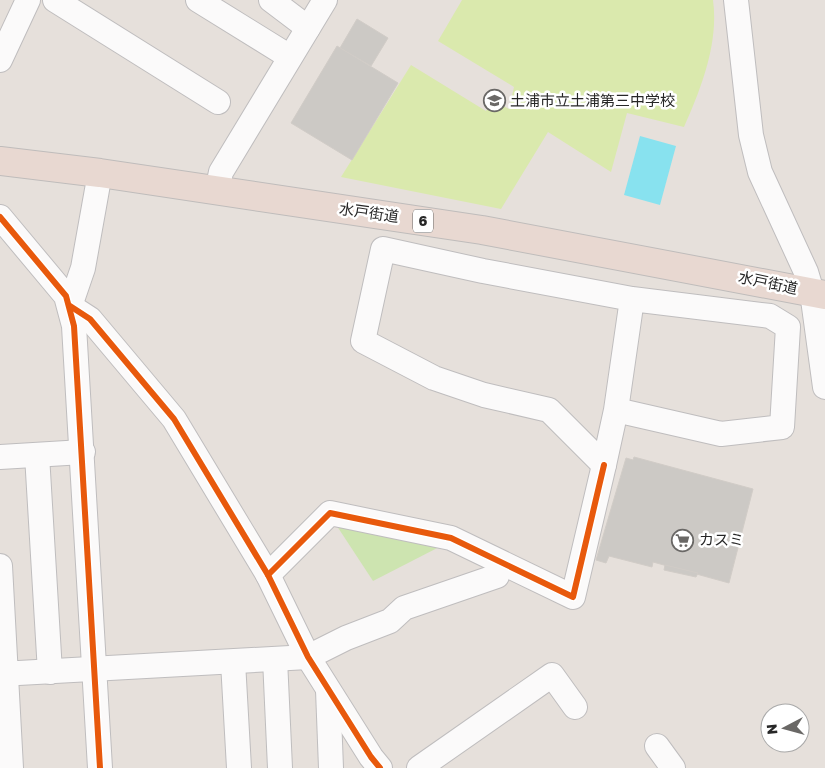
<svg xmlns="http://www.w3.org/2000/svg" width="825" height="768" font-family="'Golos Text','Noto Sans JP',sans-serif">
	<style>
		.green { fill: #cde4b0 }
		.pitch { fill: #dae9ad }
		.water { fill: #88e2ef }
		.building { fill: #ccc9c5; stroke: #d1ccc7 }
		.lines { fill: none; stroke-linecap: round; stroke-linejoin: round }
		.minor-casing { stroke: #bfbdbe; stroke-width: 26 }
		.highway-casing { stroke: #bfbcbb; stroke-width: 30 }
		.minor { stroke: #fbfafa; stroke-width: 24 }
		.highway { stroke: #e8d8d1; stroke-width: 28 }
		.cycleway-casing { stroke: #fff; stroke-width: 9 }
		.cycleway { stroke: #e8590c; stroke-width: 6 }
		.labels { text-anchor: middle; stroke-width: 5; stroke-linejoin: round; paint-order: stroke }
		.shield { fill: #fff; stroke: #686868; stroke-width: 1 }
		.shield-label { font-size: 14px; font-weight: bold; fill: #272727 }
		.poi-label { font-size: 15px; fill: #272727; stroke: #fff; text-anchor: start }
		.street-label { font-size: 15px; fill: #272727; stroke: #fff }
	</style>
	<rect width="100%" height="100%" fill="#e6e0db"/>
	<!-- green -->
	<polygon class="green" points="333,520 447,543 373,581"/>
	<!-- pitch -->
	<path class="pitch" d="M 462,0 L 713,0 C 719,43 701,89 684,127 L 627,113 L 611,172 L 548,132 L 501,209 L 341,177 L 411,65 L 486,111 L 492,100 L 509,109 L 514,87 L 438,41 Z"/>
	<!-- water -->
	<polygon class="water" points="640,136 676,146 660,205 624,195"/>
	<!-- building -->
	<g class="building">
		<polygon points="357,19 388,38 371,66 340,48"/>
		<polygon points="337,46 398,83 352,160 291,123"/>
		<polygon points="634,457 753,489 729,583 653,562 652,567 609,556 606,563 596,560 626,458 633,460"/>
		<polygon points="665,565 698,573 696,577 664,570"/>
	</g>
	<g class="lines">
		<defs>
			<g id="minor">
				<polyline points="55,0 218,102"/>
				<polyline points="198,0 290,57"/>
				<polyline points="271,0 308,28"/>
				<polyline points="736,0 751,135 760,172 806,272 812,292 825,387"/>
				<polyline points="0,60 28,0"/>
				<polyline points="217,191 221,172 325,0"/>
				<polyline points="0,217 66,296 74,326 100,768"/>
				<polyline points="70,306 90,319 174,419 268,575 308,657 371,757 380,768"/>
				<polyline points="70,306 83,268 100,173"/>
				<polyline points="616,410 721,434 782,427 788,327 770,316 632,299 483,271 383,249 363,341 434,378 484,395 549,410 604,465 616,410 632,299"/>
				<polyline points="37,455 50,672"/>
				<polyline points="0,457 83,452"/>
				<polyline points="0,566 11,768"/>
				<polyline points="268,575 330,513 451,538 573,597 604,465"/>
				<polyline points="275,659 280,768"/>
				<polyline points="233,662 239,768"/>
				<polyline points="0,674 308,657 346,638 390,621 404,608 497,576"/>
				<polyline points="328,690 331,768"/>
				<polyline points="657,746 673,768"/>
				<polyline points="419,768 552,675 575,707"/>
			</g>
			<polyline id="highway" points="0,161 100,173 482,230 825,295"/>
		</defs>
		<!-- minor casing -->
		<use href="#minor" class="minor-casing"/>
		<!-- highway casing -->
		<use href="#highway" class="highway-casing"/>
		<!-- minor -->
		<use href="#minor" class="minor"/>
		<!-- highway -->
		<use href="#highway" class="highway"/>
		<defs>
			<g id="cycleway">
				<polyline points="0,217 66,296 74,326 100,768"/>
				<polyline points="70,306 90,319 174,419 268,575 308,657 371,757 380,768"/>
				<polyline points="268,575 330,513 451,538 573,597 604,465"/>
			</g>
		</defs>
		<!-- cycleway casing -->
		<use href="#cycleway" class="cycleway-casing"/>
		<!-- cycleway -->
		<use href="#cycleway" class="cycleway"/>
	</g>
	<!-- icons -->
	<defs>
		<symbol id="school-ring" viewBox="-11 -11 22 22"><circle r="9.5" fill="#fff" stroke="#6a6866" stroke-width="1.5"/><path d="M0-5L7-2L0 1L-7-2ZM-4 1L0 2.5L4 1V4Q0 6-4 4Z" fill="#6a6866"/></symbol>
		<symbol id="supermarket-ring" viewBox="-11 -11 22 22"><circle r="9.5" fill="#fff" stroke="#6a6866" stroke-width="1.5"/><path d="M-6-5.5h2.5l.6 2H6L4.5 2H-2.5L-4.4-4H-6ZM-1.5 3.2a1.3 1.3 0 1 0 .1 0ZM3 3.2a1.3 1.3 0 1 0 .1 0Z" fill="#6a6866"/></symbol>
	</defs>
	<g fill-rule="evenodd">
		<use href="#school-ring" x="482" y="88" width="25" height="25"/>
		<use href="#supermarket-ring" x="670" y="528" width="25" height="25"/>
	</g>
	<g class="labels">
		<!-- shield labels -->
		<rect class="shield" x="413" y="209.5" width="20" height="23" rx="4"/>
		<g class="shield-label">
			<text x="423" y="226">6</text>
		</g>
		<!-- poi labels -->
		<g class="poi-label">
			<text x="510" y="106">土浦市立土浦第三中学校</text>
			<text x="699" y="545">カスミ</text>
		</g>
		<!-- street labels -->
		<g class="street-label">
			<text transform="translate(369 213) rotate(8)" y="5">水戸街道</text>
			<text transform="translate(768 283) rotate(12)" y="5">水戸街道</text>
		</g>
	</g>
	<!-- north arrow -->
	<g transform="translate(785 728) rotate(264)"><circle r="24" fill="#ffffff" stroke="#a9a9a9"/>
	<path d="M0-4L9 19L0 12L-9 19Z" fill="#6a6866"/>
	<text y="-8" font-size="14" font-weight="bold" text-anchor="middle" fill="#272727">N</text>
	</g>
</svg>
